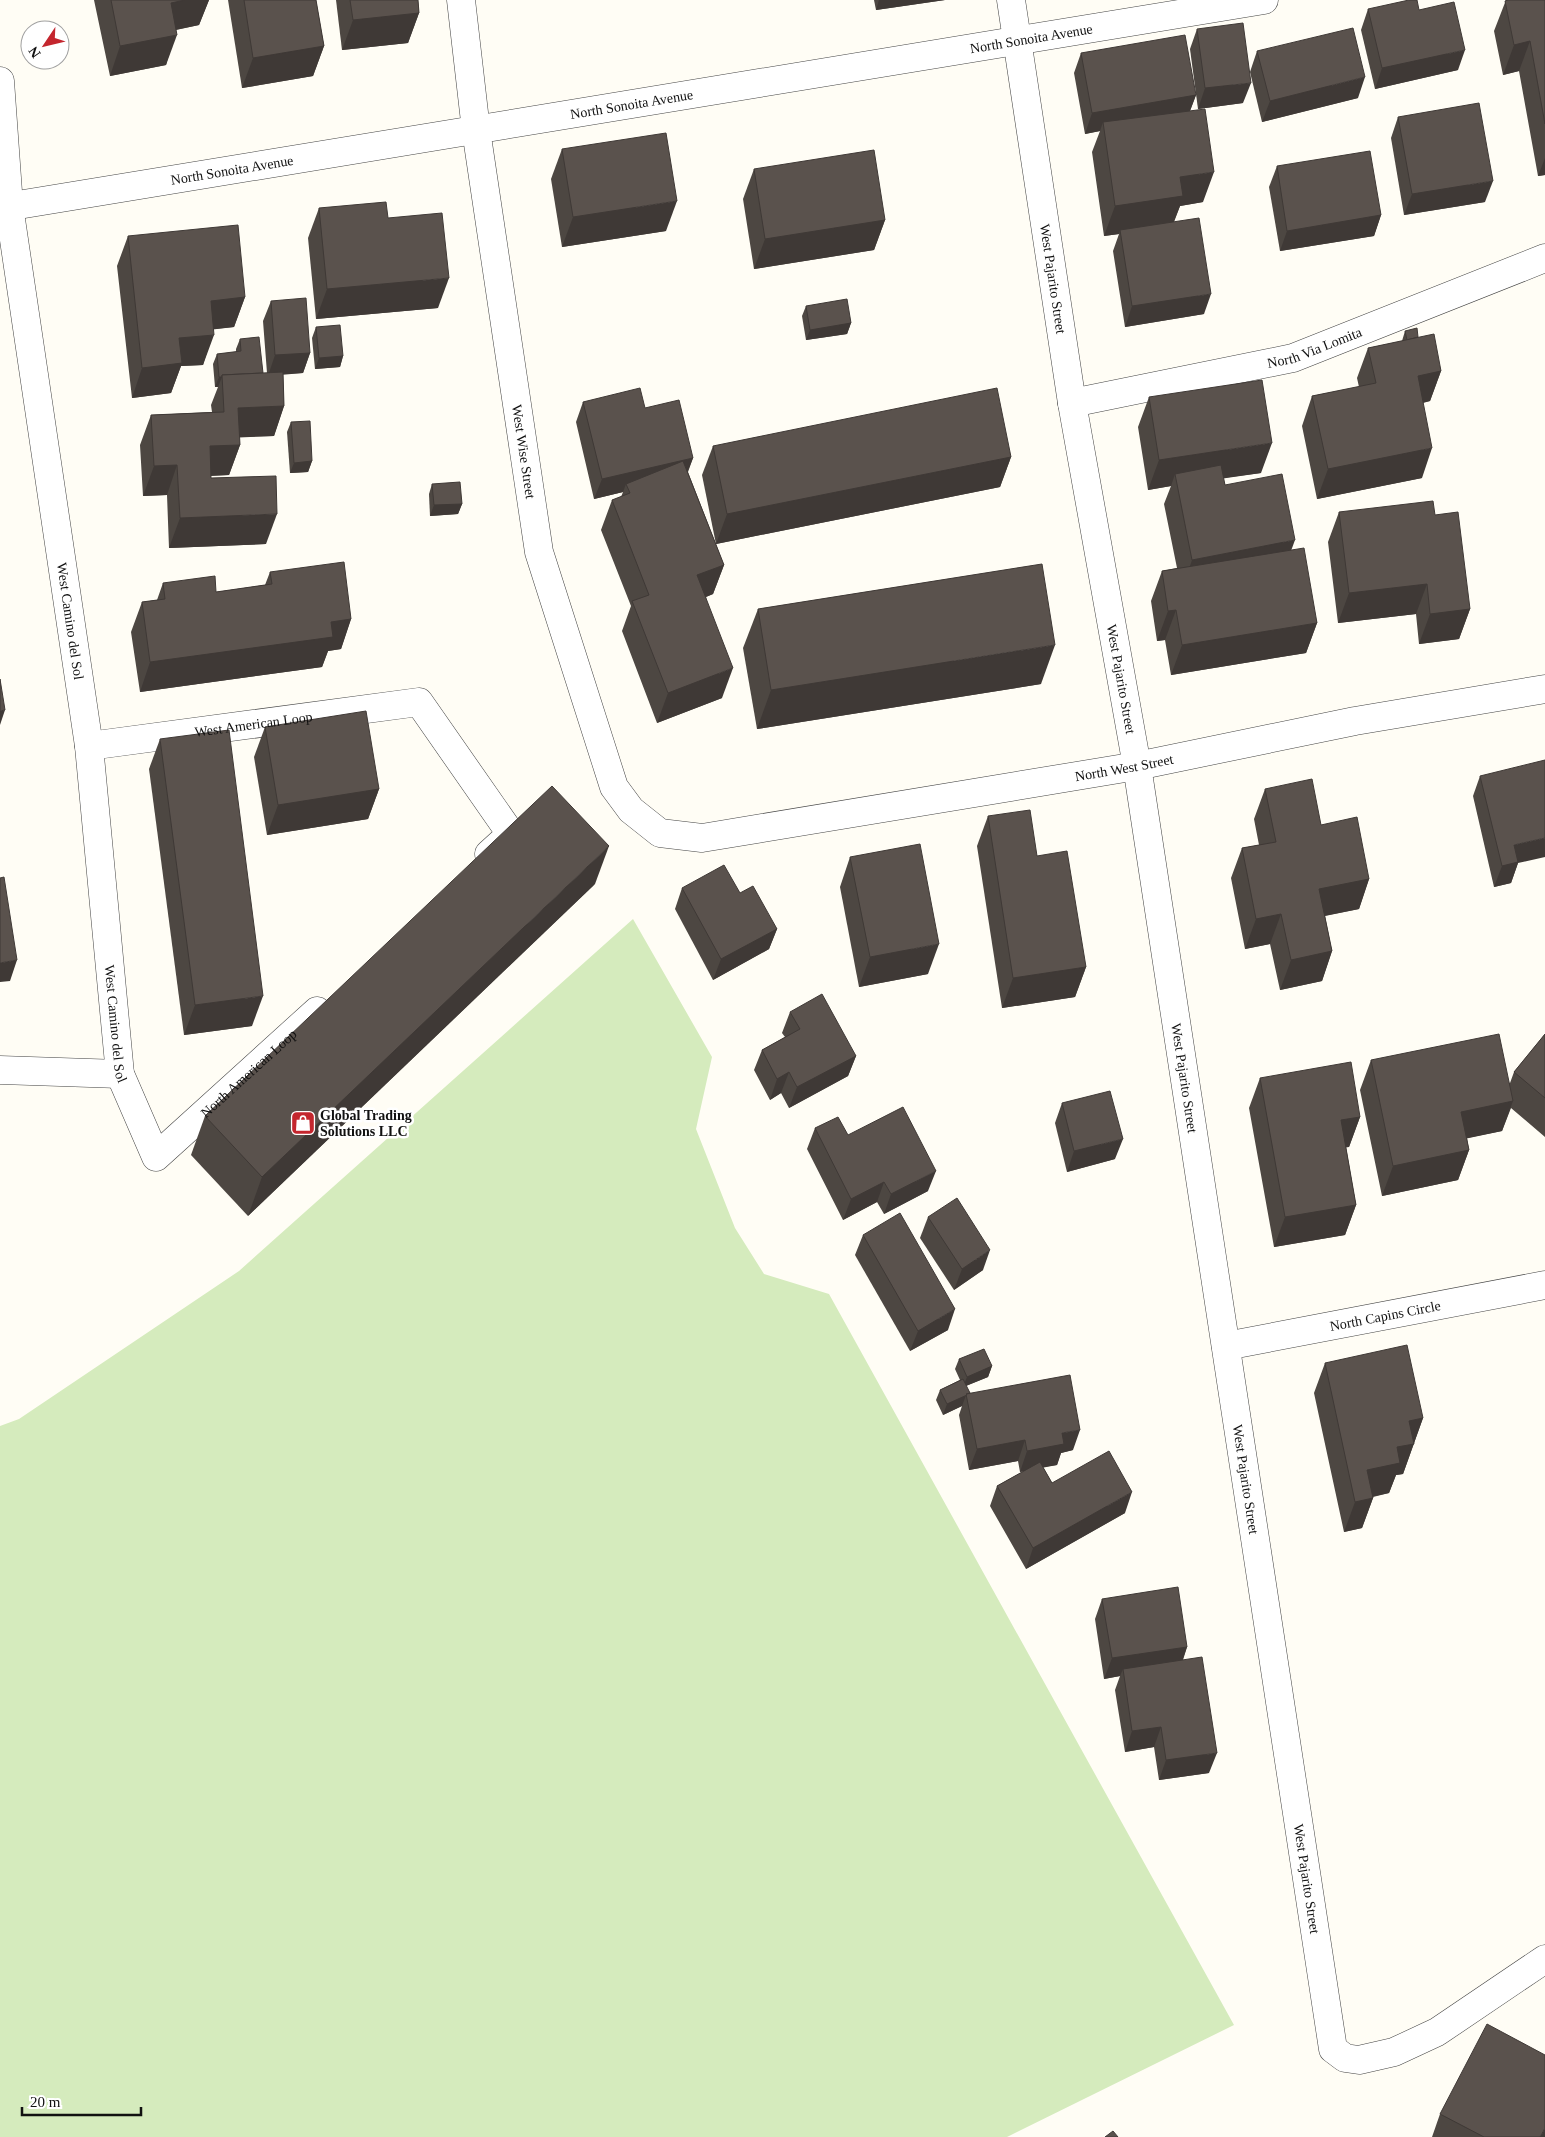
<svg xmlns="http://www.w3.org/2000/svg" width="1545" height="2137" font-family="Georgia,serif">
	<style>
		.green { fill: #d5ebbd }
		.lines { fill: none; stroke-linecap: round; stroke-linejoin: round }
		.minor-casing { stroke: #444; stroke-width: 29 }
		.minor { stroke: #fff; stroke-width: 28 }
		.wall { fill: #4d4742 }
		.shaded-wall { fill: #3f3936 }
		.building { fill: #5a524d; stroke: #3f3936 }
		.labels { text-anchor: middle; stroke-width: 5; stroke-linejoin: round; paint-order: stroke }
		.street-label { font-size: 14px; fill: #111; stroke: #fff }
		.poi-label { font-size: 14px; font-weight: bold; fill: #111; stroke: #fff; text-anchor: start }
	</style>
	<rect width="100%" height="100%" fill="#fffdf5"/>
	<!-- green -->
	<polygon class="green" points="633,919 712,1057 696,1129 735,1228 764,1274 829,1294 1234,2025 1007,2137 0,2137 0,1426 19,1419 239,1271"/>
	<g class="lines">
		<defs>
			<g id="minor">
				<path id="s1" d="M 461,0 L 476,130 L 539,552 L 614,787 L 631,810 L 660,833 L 702,838 L 1137,766 L 1355,721 L 1545,689"/>
				<path id="s2" d="M 1011,0 L 1072,403 L 1137,766 L 1333,2049 L 1345,2058 L 1359,2060 L 1394,2052 L 1437,2032 L 1545,1959"/>
				<path id="s3" d="M 0,81 L 9,206 L 89,746 L 120,1074 L 156,1157 L 317,1011"/>
				<path id="s4" d="M 0,208 L 1264,0"/>
				<path id="s5" d="M 1072,403 L 1293,358 L 1545,258"/>
				<path id="s6" d="M 89,746 L 419,702 L 511,834 L 489,854"/>
				<polyline points="0,1070 120,1074"/>
				<path id="s7" d="M 1226,1346 L 1545,1285"/>
			</g>
		</defs>
		<!-- minor casing -->
		<use href="#minor" class="minor-casing"/>
		<!-- minor -->
		<use href="#minor" class="minor"/>
	</g>
	<!-- wall -->
	<g class="wall">
		<polygon points="94,0 209,0 199,25 176,30 166,65 110,76"/>
		<polygon points="228,0 316,0 324,46 313,76 242,88"/>
		<polygon points="336,0 418,0 419,13 408,43 342,50"/>
		<polygon points="874,0 945,0 876,10"/>
		<polygon points="1506,0 1545,0 1545,175 1538,176 1519,71 1503,75 1494,31"/>
		<polygon points="1368,9 1419,10 1458,70 1375,89 1361,30"/>
		<polygon points="1197,29 1243,103 1198,109 1190,49"/>
		<polygon points="1257,51 1358,98 1262,122 1250,72"/>
		<polygon points="1081,53 1196,95 1190,111 1203,202 1180,206 1174,222 1204,314 1125,327 1113,251 1119,234 1104,236 1092,152 1100,131 1085,134 1074,73"/>
		<polygon points="1398,117 1485,202 1404,215 1391,138"/>
		<polygon points="562,149 666,231 562,247 551,179"/>
		<polygon points="1277,166 1381,215 1374,236 1280,251 1269,187"/>
		<polygon points="754,169 885,220 874,250 754,269 743,199"/>
		<polygon points="319,208 388,218 438,308 316,319 308,238"/>
		<polygon points="128,236 245,297 234,327 214,329 203,365 181,366 171,393 132,398 117,266"/>
		<polygon points="271,301 310,353 303,373 283,374 284,406 274,436 239,437 240,445 229,475 211,476 211,478 266,544 169,548 167,495 143,496 140,445 151,415 212,412 211,405 218,387 215,387 213,364 217,354 236,352 236,349 240,339 263,373 267,373 263,321"/>
		<polygon points="806,306 851,323 847,334 806,340 802,316"/>
		<polygon points="316,327 343,356 340,367 315,369 312,338"/>
		<polygon points="1405,331 1418,337 1441,371 1430,401 1423,403 1422,478 1317,499 1302,426 1312,396 1359,387 1357,378 1368,348 1402,341"/>
		<polygon points="1149,397 1261,473 1223,478 1225,485 1291,550 1317,623 1306,653 1171,675 1165,640 1157,641 1151,601 1162,571 1177,568 1164,504 1171,486 1148,490 1138,427"/>
		<polygon points="583,402 645,408 693,458 688,472 724,565 713,594 706,597 722,698 657,723 622,631 631,606 601,530 612,500 621,497 623,492 594,499 576,422"/>
		<polygon points="291,422 312,461 308,472 290,473 287,432"/>
		<polygon points="713,446 1011,457 1000,487 716,544 702,475"/>
		<polygon points="432,484 462,504 458,514 430,516 429,494"/>
		<polygon points="1339,512 1435,515 1470,609 1459,639 1419,644 1416,614 1338,623 1328,542"/>
		<polygon points="270,572 351,619 341,649 328,651 322,667 140,692 131,632 142,602 157,600 163,583 216,592 265,585"/>
		<polygon points="758,609 1041,684 757,729 743,648"/>
		<polygon points="265,727 379,789 368,819 267,835 254,757"/>
		<polygon points="160,739 252,1026 184,1035 149,769"/>
		<polygon points="1480,776 1518,863 1511,883 1494,887 1473,796"/>
		<polygon points="1265,789 1321,825 1369,879 1359,909 1325,916 1332,951 1322,981 1280,990 1270,944 1245,949 1231,878 1242,848 1259,845 1254,819"/>
		<polygon points="988,816 1037,856 1086,967 1075,997 1002,1008 977,846"/>
		<polygon points="850,857 928,974 859,987 840,887"/>
		<polygon points="595,884 248,1216 191,1155 205,1116"/>
		<polygon points="682,888 740,893 777,929 769,949 713,980 675,909"/>
		<polygon points="790,1012 856,1056 848,1076 789,1108 781,1093 770,1100 754,1070 762,1050 785,1037 782,1033"/>
		<polygon points="1545,1034 1545,1137 1511,1108 1502,1131 1467,1138 1469,1150 1458,1180 1382,1196 1360,1090 1371,1060 1510,1083 1514,1072"/>
		<polygon points="1260,1078 1360,1117 1349,1147 1346,1147 1356,1205 1345,1235 1274,1247 1249,1108"/>
		<polygon points="1062,1103 1115,1159 1067,1172 1055,1123"/>
		<polygon points="815,1128 848,1135 928,1191 884,1214 877,1202 843,1220 807,1149"/>
		<polygon points="928,1217 983,1270 954,1290 920,1238"/>
		<polygon points="863,1235 948,1330 910,1351 855,1255"/>
		<polygon points="959,1359 992,1366 988,1377 966,1386 970,1393 1073,1450 1061,1453 1057,1465 1043,1467 1052,1483 1125,1513 1026,1569 990,1506 997,1486 1024,1471 1020,1472 1018,1461 969,1470 959,1415 962,1406 943,1415 936,1400 940,1390 960,1380 955,1369"/>
		<polygon points="1325,1363 1423,1418 1403,1474 1396,1475 1389,1493 1373,1497 1373,1498 1362,1528 1344,1532 1314,1393"/>
		<polygon points="1102,1599 1187,1647 1183,1660 1209,1773 1159,1780 1154,1747 1125,1752 1115,1690 1120,1676 1104,1679 1095,1619"/>
		<polygon points="1440,2114 1545,2137 1432,2137"/>
	</g>
	<!-- shaded-wall -->
	<g class="shaded-wall">
		<polygon points="185,0 209,0 199,25 160,33 171,3"/>
		<polygon points="879,0 945,0 876,10"/>
		<polygon points="419,13 408,43 342,50 353,20"/>
		<polygon points="177,35 166,65 110,76 120,46"/>
		<polygon points="1530,41 1519,71 1503,75 1514,45"/>
		<polygon points="324,46 313,76 242,88 253,58"/>
		<polygon points="1465,50 1458,70 1375,89 1382,68"/>
		<polygon points="1365,77 1358,98 1262,122 1270,101"/>
		<polygon points="1251,83 1243,103 1198,109 1205,88"/>
		<polygon points="1196,95 1188,116 1103,122 1100,131 1085,134 1092,113"/>
		<polygon points="1545,158 1545,175 1538,176"/>
		<polygon points="1214,172 1203,202 1180,206 1172,226 1120,230 1119,234 1104,236 1115,206 1180,177"/>
		<polygon points="1493,181 1485,202 1404,215 1412,194"/>
		<polygon points="677,201 666,231 562,247 573,217"/>
		<polygon points="1381,215 1374,236 1280,251 1287,231"/>
		<polygon points="885,220 874,250 754,269 765,239"/>
		<polygon points="449,278 438,308 316,319 327,289"/>
		<polygon points="1211,294 1204,314 1125,327 1132,306"/>
		<polygon points="245,297 234,327 200,331 211,301"/>
		<polygon points="851,323 847,334 806,340 810,330"/>
		<polygon points="214,335 203,365 181,366 171,393 132,398 142,368 179,338"/>
		<polygon points="310,353 303,373 268,376 275,355"/>
		<polygon points="343,356 340,367 315,369 319,358"/>
		<polygon points="1441,371 1430,401 1407,406 1418,376"/>
		<polygon points="219,377 222,377 218,387 215,387"/>
		<polygon points="284,406 274,436 227,438 238,408"/>
		<polygon points="1272,443 1261,473 1178,485 1175,474 1171,486 1148,490 1159,460"/>
		<polygon points="240,445 229,475 199,476 210,446"/>
		<polygon points="1432,448 1422,478 1317,499 1328,469"/>
		<polygon points="1011,457 1000,487 716,544 727,514"/>
		<polygon points="693,458 685,478 626,484 623,492 594,499 602,479"/>
		<polygon points="312,461 308,472 290,473 294,463"/>
		<polygon points="177,465 167,495 143,496 154,466"/>
		<polygon points="462,504 458,514 430,516 434,505"/>
		<polygon points="277,514 266,544 169,548 180,518"/>
		<polygon points="1295,540 1284,570 1182,590 1192,560"/>
		<polygon points="724,565 713,594 686,605 697,575"/>
		<polygon points="1427,584 1416,614 1338,623 1349,593"/>
		<polygon points="1470,609 1459,639 1419,644 1430,614"/>
		<polygon points="1176,610 1165,640 1157,641 1168,611"/>
		<polygon points="351,619 341,649 328,651 322,667 140,692 150,662 331,622"/>
		<polygon points="1317,623 1306,653 1171,675 1182,645"/>
		<polygon points="1055,645 1041,684 757,729 771,690"/>
		<polygon points="733,668 722,698 657,723 668,693"/>
		<polygon points="5,710 0,725 0,711"/>
		<polygon points="379,789 368,819 267,835 278,805"/>
		<polygon points="1545,838 1545,857 1518,863 1511,883 1494,887 1502,866 1514,845"/>
		<polygon points="609,846 595,884 248,1216 262,1177"/>
		<polygon points="1369,879 1359,909 1308,919 1319,889"/>
		<polygon points="1281,914 1270,944 1245,949 1256,919"/>
		<polygon points="777,929 769,949 713,980 721,959"/>
		<polygon points="939,944 928,974 859,987 870,957"/>
		<polygon points="1332,951 1322,981 1280,990 1291,960"/>
		<polygon points="17,960 10,981 0,982 0,963"/>
		<polygon points="1086,967 1075,997 1002,1008 1013,978"/>
		<polygon points="263,996 252,1026 184,1035 195,1005"/>
		<polygon points="856,1056 848,1076 789,1108 797,1087"/>
		<polygon points="789,1072 781,1093 770,1100 777,1079"/>
		<polygon points="1513,1101 1502,1131 1450,1142 1461,1112"/>
		<polygon points="1360,1117 1349,1147 1330,1150 1341,1120"/>
		<polygon points="1123,1139 1115,1159 1067,1172 1074,1151"/>
		<polygon points="1469,1150 1458,1180 1382,1196 1393,1166"/>
		<polygon points="936,1171 928,1191 884,1214 891,1194"/>
		<polygon points="884,1182 877,1202 843,1220 851,1199"/>
		<polygon points="1356,1205 1345,1235 1274,1247 1285,1217"/>
		<polygon points="990,1250 983,1270 954,1290 962,1269"/>
		<polygon points="955,1309 948,1330 910,1351 918,1331"/>
		<polygon points="992,1366 988,1377 963,1387 967,1377"/>
		<polygon points="966,1395 962,1406 943,1415 947,1404"/>
		<polygon points="1423,1418 1403,1474 1396,1475 1389,1493 1356,1500 1367,1470 1397,1447 1409,1421"/>
		<polygon points="1080,1430 1073,1450 1061,1453 1057,1465 1020,1472 1027,1451 1062,1433"/>
		<polygon points="1025,1440 1018,1461 969,1470 977,1449"/>
		<polygon points="1132,1492 1125,1513 1026,1569 1033,1548"/>
		<polygon points="1373,1498 1362,1528 1344,1532 1355,1502"/>
		<polygon points="1187,1647 1180,1667 1123,1669 1120,1676 1104,1679 1112,1658"/>
		<polygon points="1161,1727 1154,1747 1125,1752 1132,1731"/>
		<polygon points="1217,1753 1209,1773 1159,1780 1166,1760"/>
		<polygon points="1545,2128 1545,2137 1540,2137"/>
	</g>
	<!-- building -->
	<g class="building">
		<polygon points="111,0 185,0 171,3 177,35 120,46"/>
		<polygon points="244,0 316,0 324,46 253,58"/>
		<polygon points="350,0 418,0 419,13 353,20"/>
		<polygon points="1409,0 1417,0 1419,10 1454,2 1465,50 1382,68 1368,9"/>
		<polygon points="1508,0 1545,0 1545,124 1530,41 1514,45 1505,1"/>
		<polygon points="1243,23 1251,83 1205,88 1197,29"/>
		<polygon points="1353,28 1365,77 1270,101 1257,51"/>
		<polygon points="1185,35 1196,95 1092,113 1081,53"/>
		<polygon points="1479,103 1493,181 1412,194 1398,117"/>
		<polygon points="1205,109 1214,172 1180,177 1183,196 1115,206 1103,122"/>
		<polygon points="666,133 677,201 573,217 562,149"/>
		<polygon points="874,150 885,220 765,239 754,169"/>
		<polygon points="1370,151 1381,215 1287,231 1277,166"/>
		<polygon points="386,202 388,218 442,213 449,278 327,289 319,208"/>
		<polygon points="1199,218 1211,294 1132,306 1120,230"/>
		<polygon points="238,225 245,297 211,301 214,335 179,338 182,363 142,368 128,236"/>
		<polygon points="306,298 310,353 275,355 271,301"/>
		<polygon points="847,299 851,323 810,330 806,306"/>
		<polygon points="340,325 343,356 319,358 316,327"/>
		<polygon points="1417,328 1418,337 1407,340 1405,331"/>
		<polygon points="1434,334 1441,371 1418,376 1432,448 1328,469 1312,396 1376,383 1368,348"/>
		<polygon points="259,337 263,373 222,375 222,377 219,377 217,354 241,351 240,339"/>
		<polygon points="283,372 284,406 238,408 240,445 210,446 211,478 276,476 277,514 180,518 177,465 154,466 151,415 224,412 222,375"/>
		<polygon points="1262,380 1272,443 1159,460 1149,397"/>
		<polygon points="640,388 645,408 679,400 693,458 602,479 583,402"/>
		<polygon points="997,388 1011,457 727,514 713,446"/>
		<polygon points="310,421 312,461 294,463 291,422"/>
		<polygon points="683,461 724,565 697,575 733,668 668,693 632,601 649,595 612,500 630,493 626,484"/>
		<polygon points="1221,465 1225,485 1282,474 1295,540 1192,560 1175,474"/>
		<polygon points="460,482 462,504 434,505 432,484"/>
		<polygon points="1433,501 1435,515 1458,512 1470,609 1430,614 1427,584 1349,593 1339,512"/>
		<polygon points="1304,548 1317,623 1182,645 1176,610 1168,611 1162,571"/>
		<polygon points="344,562 351,619 331,622 333,637 150,662 142,602 165,599 163,583 215,576 216,592 272,584 270,572"/>
		<polygon points="1042,564 1055,645 771,690 758,609"/>
		<polygon points="0,679 5,710 0,711"/>
		<polygon points="366,711 379,789 278,805 265,727"/>
		<polygon points="229,730 263,996 195,1005 160,739"/>
		<polygon points="1545,760 1545,838 1514,845 1518,862 1502,866 1480,776"/>
		<polygon points="1312,779 1321,825 1357,817 1369,879 1319,889 1332,951 1291,960 1281,914 1256,919 1242,848 1276,842 1265,789"/>
		<polygon points="552,786 609,846 262,1177 205,1116"/>
		<polygon points="1030,810 1037,856 1067,851 1086,967 1013,978 988,816"/>
		<polygon points="920,844 939,944 870,957 850,857"/>
		<polygon points="724,865 740,893 753,886 777,929 721,959 682,888"/>
		<polygon points="4,877 17,960 0,963 0,878"/>
		<polygon points="822,994 856,1056 797,1087 789,1072 777,1079 762,1050 800,1029 790,1012"/>
		<polygon points="1499,1034 1513,1101 1461,1112 1469,1150 1393,1166 1371,1060"/>
		<polygon points="1545,1034 1545,1098 1514,1072"/>
		<polygon points="1351,1062 1360,1117 1341,1120 1356,1205 1285,1217 1260,1078"/>
		<polygon points="1110,1091 1123,1139 1074,1151 1062,1103"/>
		<polygon points="903,1107 936,1171 891,1194 884,1182 851,1199 815,1128 838,1117 848,1135"/>
		<polygon points="957,1198 990,1250 962,1269 928,1217"/>
		<polygon points="900,1213 955,1309 918,1331 863,1235"/>
		<polygon points="1407,1345 1423,1418 1409,1421 1414,1444 1397,1447 1400,1463 1367,1470 1373,1498 1355,1502 1325,1363"/>
		<polygon points="984,1349 992,1366 967,1377 959,1359"/>
		<polygon points="1070,1375 1080,1430 1062,1433 1064,1444 1027,1451 1025,1440 977,1449 966,1394"/>
		<polygon points="963,1379 970,1393 966,1394 967,1395 947,1404 940,1390"/>
		<polygon points="1109,1451 1132,1492 1033,1548 997,1486 1040,1462 1052,1483"/>
		<polygon points="1178,1587 1187,1647 1112,1658 1102,1599"/>
		<polygon points="1202,1657 1217,1753 1166,1760 1161,1727 1132,1731 1123,1669"/>
		<polygon points="1487,2024 1545,2055 1545,2128 1540,2137 1484,2137 1440,2114"/>
		<polygon points="1113,2131 1118,2137 1105,2137"/>
	</g>
	<!-- icons -->
	<defs>
		<symbol id="shop-square" viewBox="-11 -11 22 22"><rect x="-9" y="-9" width="18" height="18" rx="4" fill="#c4262e" stroke="#fff"/><path d="M-5-2.5h2.3a2.7 3.5 0 0 1 5.4 0H5L5.5 6h-11ZM-1.5-2.5h3a1.5 2.3 0 0 0-3 0Z" fill="#fff"/></symbol>
	</defs>
	<g fill-rule="evenodd">
		<use href="#shop-square" x="289" y="1109" width="28" height="28"/>
	</g>
	<g class="labels">
		<!-- street labels -->
		<g class="street-label">
			<text dy="5" stroke="none"><textPath href="#s4" startOffset="1045">North Sonoita Avenue</textPath></text>
			<text dy="5" stroke="none"><textPath href="#s4" startOffset="640">North Sonoita Avenue</textPath></text>
			<text dy="5" stroke="none"><textPath href="#s4" startOffset="235">North Sonoita Avenue</textPath></text>
			<text dy="5" stroke="none"><textPath href="#s2" startOffset="282">West Pajarito Street</textPath></text>
			<text dy="5" stroke="none"><textPath href="#s5" startOffset="249">North Via Lomita</textPath></text>
			<text dy="5" stroke="none"><textPath href="#s1" startOffset="456">West Wise Street</textPath></text>
			<text dy="5" stroke="none"><textPath href="#s3" startOffset="545">West Camino del Sol</textPath></text>
			<text dy="5" stroke="none"><textPath href="#s2" startOffset="688">West Pajarito Street</textPath></text>
			<text dy="5" stroke="none"><textPath href="#s6" startOffset="166">West American Loop</textPath></text>
			<text dy="5" stroke="none"><textPath href="#s1" startOffset="1340">North West Street</textPath></text>
			<text dy="5" stroke="none"><textPath href="#s3" startOffset="950">West Camino del Sol</textPath></text>
			<text dy="5" stroke="none"><textPath href="#s3" startOffset="1216">North American Loop</textPath></text>
			<text dy="5" stroke="none"><textPath href="#s2" startOffset="1092">West Pajarito Street</textPath></text>
			<text dy="5" stroke="none"><textPath href="#s7" startOffset="162">North Capins Circle</textPath></text>
			<text dy="5" stroke="none"><textPath href="#s2" startOffset="1498">West Pajarito Street</textPath></text>
			<text dy="5" stroke="none"><textPath href="#s2" startOffset="1902">West Pajarito Street</textPath></text>
		</g>
		<!-- poi labels -->
		<g class="poi-label">
			<text x="320" y="1120">Global Trading<tspan x="320" dy="16">Solutions LLC</tspan></text>
		</g>
	</g>
	<!-- north arrow -->
	<g transform="translate(45 45) rotate(235)"><circle r="24" fill="#ffffff" stroke="#a0a0a0"/>
	<path d="M0-4L9 19L0 12L-9 19Z" fill="#c4262e"/>
	<text y="-8" font-size="14" font-weight="bold" text-anchor="middle" fill="#111111">N</text>
	</g>
	<!-- scale -->
	<path d="M22 2107v8h119v-8" fill="none" stroke="#111111" stroke-width="2.5"/>
	<text x="30" y="2107" font-size="15" fill="#111111" stroke="#ffffff" stroke-width="4" paint-order="stroke">20 m</text>
</svg>
